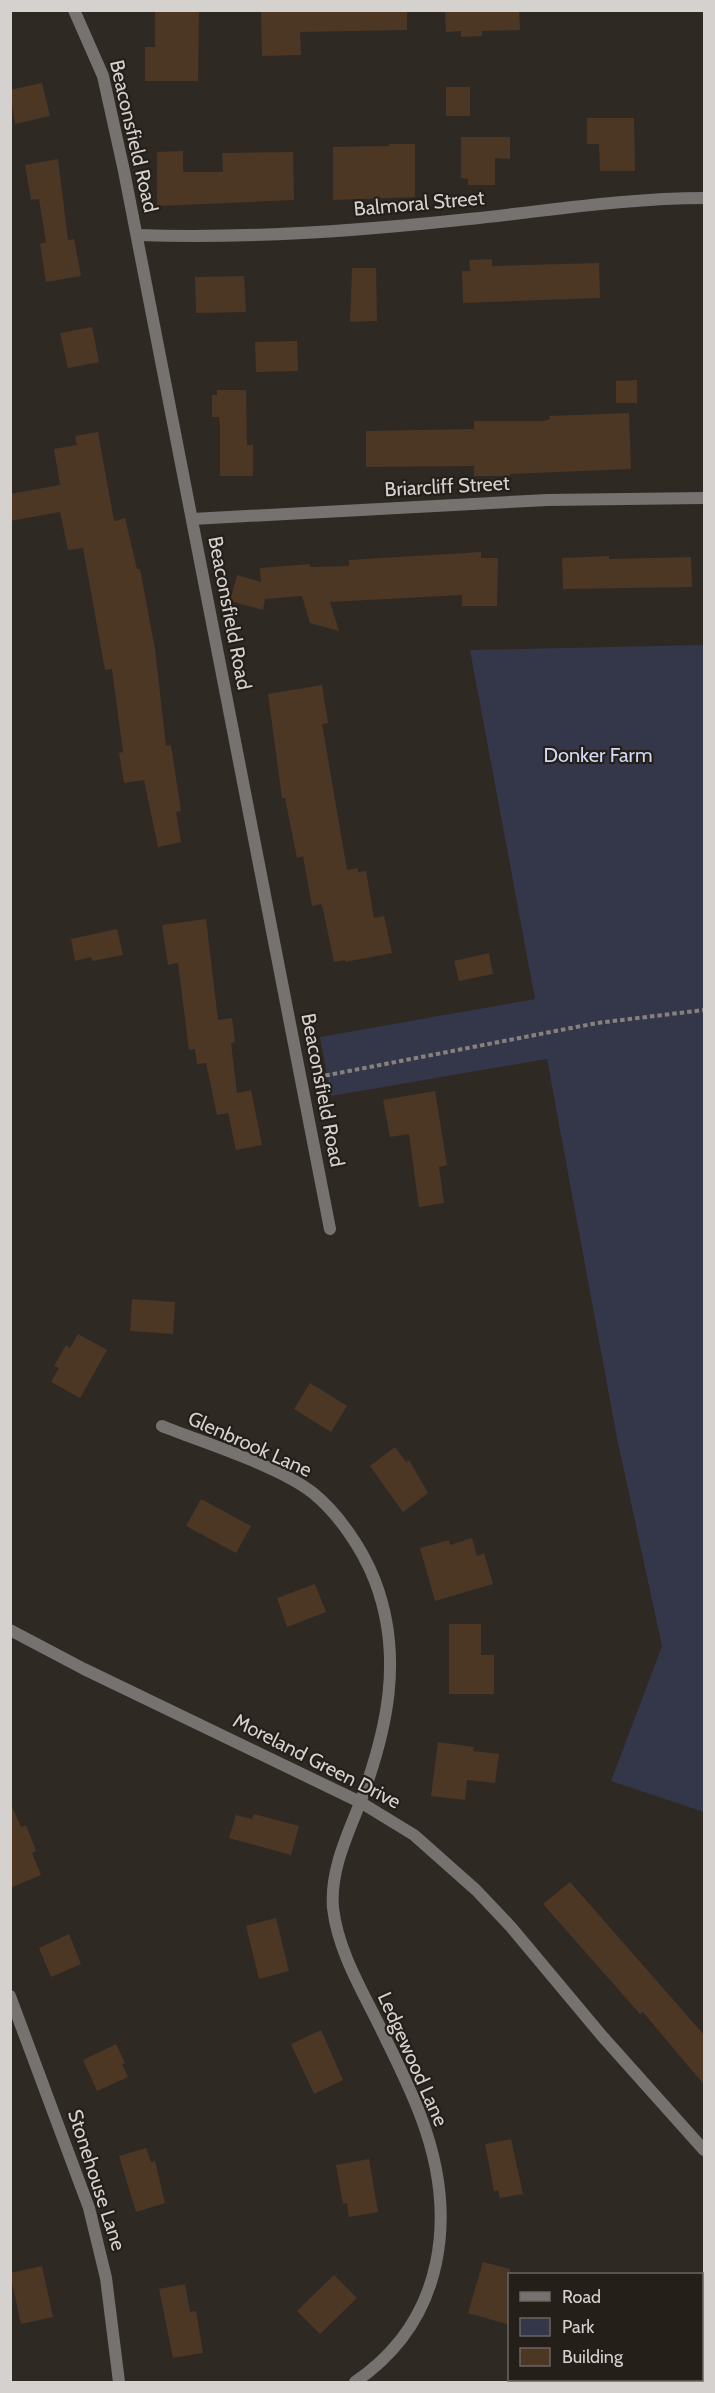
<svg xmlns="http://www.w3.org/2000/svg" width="715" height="2393" font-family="Cabin,sans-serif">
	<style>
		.green { fill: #333749 }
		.building { fill: #4b3724 }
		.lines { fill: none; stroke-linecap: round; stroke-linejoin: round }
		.path { stroke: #86817d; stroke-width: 4; stroke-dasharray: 4.5 3; stroke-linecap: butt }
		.street { stroke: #767270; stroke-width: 12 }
		.labels { text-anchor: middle; stroke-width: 4.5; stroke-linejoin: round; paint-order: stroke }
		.street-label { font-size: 20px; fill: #d5d1ce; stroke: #251f1a }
		.park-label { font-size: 20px; fill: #d1d9f8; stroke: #251f1a }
	</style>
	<rect width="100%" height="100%" fill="#2f2924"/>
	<!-- green -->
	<polygon class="green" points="704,645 704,1812 611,1781 662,1646 617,1438 547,1059 331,1096 320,1037 535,999 470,650"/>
	<!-- building -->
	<g class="building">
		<polygon points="155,10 199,11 198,81 145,81 145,47 155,47"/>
		<polygon points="261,10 407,10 407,30 300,32 301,55 262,56"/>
		<polygon points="445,10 519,10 520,30 482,31 482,36 461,37 461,31 446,32"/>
		<polygon points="42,83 50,116 15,124 10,90"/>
		<rect x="446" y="87" width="24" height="29"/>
		<polygon points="587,118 634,118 635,171 600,171 599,144 587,144"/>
		<polygon points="461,137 510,137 510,159 495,158 495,185 468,185 468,179 461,178"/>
		<polygon points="389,144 415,144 415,197 333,200 333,147 389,146"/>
		<polygon points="183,151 183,172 223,172 222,153 293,152 294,200 157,206 157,152"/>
		<polygon points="58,159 68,240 74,239 81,276 46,282 40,244 46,242 39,199 31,200 25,165"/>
		<polygon points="492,259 492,266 599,263 600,298 463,303 462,271 470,271 469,260"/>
		<polygon points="352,268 376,268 377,321 350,322"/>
		<polygon points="244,276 246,312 196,313 195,277"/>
		<polygon points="92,327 99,362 68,368 60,333"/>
		<polygon points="297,341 298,371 256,372 255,342"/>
		<polygon points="637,380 637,403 616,403 616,381"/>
		<polygon points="217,390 246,390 247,445 253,445 253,476 220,476 220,424 219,417 212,417 212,395 217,395"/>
		<polygon points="629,413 631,469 510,474 510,476 474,476 474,466 366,467 366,431 474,429 474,421 544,421 550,419 549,416"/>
		<polygon points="98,432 113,516 115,521 125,518 137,569 140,569 155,649 166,746 171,745 181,811 176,812 181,842 158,847 144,780 124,783 119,753 123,752 112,669 105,670 83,548 68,550 60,512 10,521 10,494 60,485 54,449 77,445 75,436"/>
		<polygon points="481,552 481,558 498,558 497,606 462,606 462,595 330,602 339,631 310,623 302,596 265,599 263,610 230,601 237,575 261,582 260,568 310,564 310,567 349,566 349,560"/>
		<polygon points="609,556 609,559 691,557 692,587 563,589 562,558"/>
		<polygon points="322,685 328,723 322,724 347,870 358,868 358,872 366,871 374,918 384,916 392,953 345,962 345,960 334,962 323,909 321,904 312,906 303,856 297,858 285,798 282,798 268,694"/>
		<polygon points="206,919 218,1020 232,1018 235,1042 231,1043 237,1093 251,1090 262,1145 236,1150 228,1113 217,1115 206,1063 197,1064 195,1049 189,1050 178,963 168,965 162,925"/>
		<polygon points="117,929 123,955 92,961 91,957 75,961 71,939"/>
		<polygon points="489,953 493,974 459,981 454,961"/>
		<polygon points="435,1091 447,1165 439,1167 444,1203 419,1207 409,1134 390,1137 383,1100"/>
		<polygon points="132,1299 175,1302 173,1334 130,1331"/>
		<polygon points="78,1334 107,1350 80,1398 51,1382 59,1368 54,1366 66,1345 70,1348"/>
		<polygon points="310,1383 347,1406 331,1432 294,1409"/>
		<polygon points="395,1447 406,1462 409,1460 428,1493 403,1512 370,1466"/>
		<polygon points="201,1499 251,1526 236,1553 186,1526"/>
		<polygon points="472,1538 477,1556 484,1553 493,1584 435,1601 420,1548 449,1540 450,1545"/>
		<polygon points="315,1584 326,1612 287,1627 277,1598"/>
		<polygon points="449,1624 481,1624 481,1655 494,1655 494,1694 449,1694"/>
		<polygon points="438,1742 474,1747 473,1751 499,1754 495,1783 467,1780 465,1800 431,1796"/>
		<polygon points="10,1802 21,1827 26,1825 36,1851 32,1853 41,1875 10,1888"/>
		<polygon points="254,1814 299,1826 291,1855 229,1838 236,1815 252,1819"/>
		<polygon points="570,1882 705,2036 705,2086 643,2012 640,2014 543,1904"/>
		<polygon points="276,1918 289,1971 259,1979 246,1926"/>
		<polygon points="69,1934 81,1964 51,1977 39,1948"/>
		<polygon points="321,2030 343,2080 314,2094 291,2044"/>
		<polygon points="116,2044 125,2063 122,2064 128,2077 97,2091 83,2060"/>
		<polygon points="511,2139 523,2194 500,2198 498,2190 494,2191 485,2144"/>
		<polygon points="146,2148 151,2162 155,2161 165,2203 136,2212 119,2156"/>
		<polygon points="369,2159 378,2212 349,2217 347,2203 343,2204 336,2165"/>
		<polygon points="483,2262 510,2269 510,2325 468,2313"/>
		<polygon points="42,2266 53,2317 21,2324 10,2273"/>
		<polygon points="334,2275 357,2298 320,2334 297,2311"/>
		<polygon points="185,2284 190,2312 196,2311 203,2353 173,2358 159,2289"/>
	</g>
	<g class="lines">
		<!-- path -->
		<polyline class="path" points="318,1077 597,1023 704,1010"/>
		<!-- street -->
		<g class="street">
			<polyline points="74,10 103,76 124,171 330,1229"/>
			<path d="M 137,235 C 248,239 358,231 469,219 C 547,211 626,198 704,198"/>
			<polyline points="192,519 547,500 704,498"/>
			<path d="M 162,1426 C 204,1443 279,1466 313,1493 C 339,1514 363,1550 375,1581 C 404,1657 387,1731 360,1803 C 347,1836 330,1871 333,1908 C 338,1951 362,1990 381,2029 C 395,2058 410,2087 421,2117 C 458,2215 446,2320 355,2382"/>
			<polyline points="10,1630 84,1669 360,1802 414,1835 476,1890 511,1927 603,2037 704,2150"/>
			<polyline points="10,1996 89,2208 106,2278 119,2382"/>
		</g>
	</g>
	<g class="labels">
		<!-- street labels -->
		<g class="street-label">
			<text transform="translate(134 136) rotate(77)" y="7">Beaconsfield Road</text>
			<text transform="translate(419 203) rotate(-5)" y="7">Balmoral Street</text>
			<text transform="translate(447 486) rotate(-3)" y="7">Briarcliff Street</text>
			<text transform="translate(230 613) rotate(79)" y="7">Beaconsfield Road</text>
			<text transform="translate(323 1090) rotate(79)" y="7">Beaconsfield Road</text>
			<text transform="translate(250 1444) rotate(24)" y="7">Glenbrook Lane</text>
			<text transform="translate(317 1761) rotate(27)" y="7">Moreland Green Drive</text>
			<text transform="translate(413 2059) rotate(66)" y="7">Ledgewood Lane</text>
			<text transform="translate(97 2180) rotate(72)" y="7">Stonehouse Lane</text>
		</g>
		<!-- park labels -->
		<g class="park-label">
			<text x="598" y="762">Donker Farm</text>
		</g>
	</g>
	<!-- border -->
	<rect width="715" height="2393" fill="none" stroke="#d5d1ce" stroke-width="24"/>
	<!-- legend -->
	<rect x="508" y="2273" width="195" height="108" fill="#251f1a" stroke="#6b6662" stroke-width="1.5"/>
	<rect x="520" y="2292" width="30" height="9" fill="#767270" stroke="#6b6662" stroke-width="1.5"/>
	<text x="562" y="2303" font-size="18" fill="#d5d1ce">Road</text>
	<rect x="520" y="2318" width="30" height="18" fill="#333749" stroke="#6b6662" stroke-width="1.5"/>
	<text x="562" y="2333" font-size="18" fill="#d5d1ce">Park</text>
	<rect x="520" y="2348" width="30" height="18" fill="#4b3724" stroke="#6b6662" stroke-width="1.5"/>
	<text x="562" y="2363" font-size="18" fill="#d5d1ce">Building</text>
</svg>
